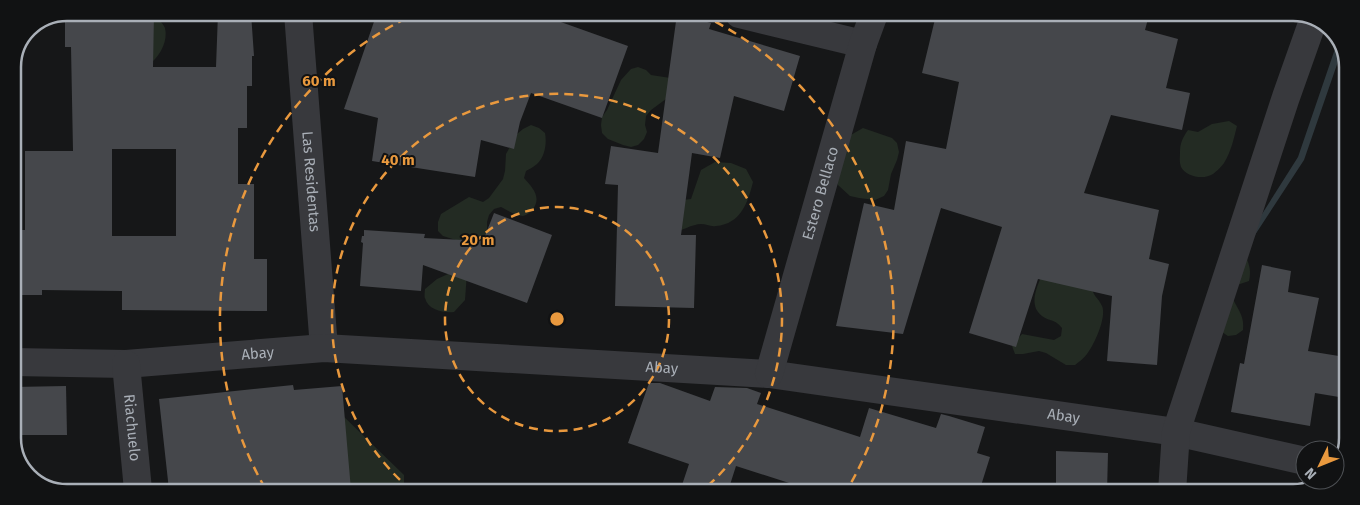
<svg xmlns="http://www.w3.org/2000/svg" width="1360" height="505" font-family="'Fira Sans',sans-serif">
	<style>
		.green { fill: #232b23 }
		.water { fill: #2f393e }
		.building { fill: #45474b; fill-rule: evenodd }
		.lines { fill: none; stroke-linecap: round; stroke-linejoin: round }
		.street { stroke: #38393d; stroke-width: 28 }
		.ring { fill: none; stroke: #e9993e; stroke-width: 2.5; stroke-dasharray: 9 6 }
		.labels { text-anchor: middle; stroke-width: 4; stroke-linejoin: round; paint-order: stroke }
		.street-label { font-size: 15px; fill: #a9afb7; stroke: #111213 }
		.rim { fill: none; stroke: #a9afb7; stroke-width: 2.5 }
		.centre { fill: #e9993e; stroke: #111213; stroke-width: 2.5 }
		.ring-label { font-size: 15px; text-anchor: middle; font-weight: bold; fill: #e9993e; stroke: #111213; stroke-width: 4; stroke-linejoin: round; paint-order: stroke }
	</style>
	<rect width="100%" height="100%" fill="#161718"/>
	<!-- green -->
	<g class="green">
		<path d="M 154,15 C 158,19 163,23 165,28 C 168,40 161,54 152,62 L 128,19 Z"/>
		<polygon points="638,67 646,70 651,75 677,79 670,96 651,110 646,116 645,125 647,132 644,139 638,145 631,147 623,145 608,139 602,133 601,125 602,117 607,110 621,80 631,69"/>
		<path d="M 1229,121 L 1237,126 C 1234,138 1231,152 1224,163 C 1222,166 1216,172 1213,174 C 1204,180 1186,177 1181,167 C 1179,162 1180,157 1180,152 C 1180,143 1183,137 1188,130 L 1198,132 L 1212,124 Z"/>
		<path d="M 531,125 L 539,128 L 545,133 C 547,143 545,157 537,164 C 534,167 529,169 526,171 L 524,178 C 532,187 542,197 533,209 C 531,212 527,215 523,216 C 516,216 507,210 501,207 L 494,209 L 489,215 L 487,222 L 487,230 L 483,246 L 467,273 L 465,300 L 454,312 C 443,313 428,310 425,298 C 424,297 425,290 425,289 L 437,279 L 457,270 L 459,241 L 443,236 L 438,231 L 438,222 L 441,214 L 469,197 L 483,202 L 489,198 L 503,179 L 505,171 L 506,154 L 517,134 L 523,129 Z"/>
		<polygon points="863,128 892,138 897,143 899,152 897,160 891,174 888,190 884,196 875,200 859,198 850,196 838,185 835,177 849,136"/>
		<path d="M 715,162 L 731,163 L 746,169 L 753,182 C 748,202 741,224 716,226 C 711,227 706,224 701,224 C 693,224 680,231 672,234 L 675,201 L 691,199 L 701,170 Z"/>
		<path d="M 1238,256 L 1246,257 C 1250,266 1251,272 1249,281 L 1234,286 L 1231,293 C 1235,308 1245,313 1243,330 L 1236,335 L 1228,336 C 1222,332 1214,327 1214,318 C 1215,313 1218,309 1217,303 C 1217,300 1215,298 1214,295 C 1208,275 1221,264 1238,256 Z"/>
		<path d="M 1044,271 L 1091,285 C 1093,297 1098,297 1102,306 C 1107,317 1094,345 1087,354 C 1084,358 1079,362 1075,365 L 1066,365 L 1046,353 L 1039,351 L 1023,354 L 1015,354 L 1012,346 L 1022,334 L 1054,340 L 1061,336 L 1062,328 C 1054,318 1050,322 1042,316 C 1027,305 1038,284 1044,271 Z"/>
		<polygon points="307,389 323,389 340,413 404,475 404,490 333,490 323,463 299,418"/>
	</g>
	<!-- water -->
	<polygon class="water" points="1338,40 1342,50 1304,160 1255,235 1234,284 1250,233 1298,157"/>
	<!-- building -->
	<g class="building">
		<path d="M 68,12 L 154,13 L 153,67 L 216,67 L 218,13 L 251,13 L 254,56 L 252,56 L 252,86 L 247,86 L 247,128 L 238,128 L 238,184 L 254,184 L 254,259 L 267,259 L 267,311 L 122,310 L 122,291 L 42,290 L 42,295 L 13,295 L 13,230 L 25,230 L 25,151 L 73,151 L 71,47 L 65,47 L 65,14 ZM 112,149 L 176,149 L 176,236 L 112,236 Z"/>
		<polygon points="377,13 561,14 558,21 628,46 602,118 531,93 520,122 514,149 481,140 475,177 372,161 378,118 344,109"/>
		<polygon points="677,14 711,23 709,29 800,56 784,111 734,96 720,158 692,153 681,235 696,235 694,308 615,306 618,185 605,184 611,146 658,153"/>
		<polygon points="936,15 1149,15 1145,30 1178,39 1166,88 1190,93 1182,130 1111,115 1084,193 1159,210 1149,259 1169,264 1162,296 1157,365 1107,361 1112,296 1038,279 1016,347 969,333 1002,227 941,208 903,334 836,326 864,203 894,210 906,141 946,149 959,82 922,73"/>
		<polygon points="494,213 552,235 527,303 423,265 421,291 360,286 363,243 361,242 362,236 364,236 364,230 425,234 424,238 483,241"/>
		<polygon points="1262,265 1291,271 1288,292 1319,298 1308,351 1345,357 1345,398 1315,393 1310,426 1231,412 1240,363 1244,364"/>
		<polygon points="649,383 660,383 710,401 715,387 747,388 761,393 757,404 860,437 869,408 936,428 941,414 949,416 985,427 977,453 990,457 979,492 814,491 736,466 728,491 699,491 682,485 689,464 628,443"/>
		<polygon points="293,385 294,390 342,386 351,490 169,490 159,399"/>
		<polygon points="66,386 67,435 14,435 13,387"/>
		<polygon points="1056,451 1108,453 1107,492 1056,492"/>
	</g>
	<g class="lines">
		<!-- street -->
		<g class="street">
			<path id="s1" d="M 298,13 L 324,348"/>
			<polyline points="739,14 863,44"/>
			<path id="s2" d="M 13,362 L 126,364 L 324,348 L 769,374 L 1176,432 L 1305,461"/>
			<path id="s3" d="M 126,364 L 138,490"/>
			<path id="s4" d="M 769,374 L 863,44 L 874,14"/>
			<polyline points="1172,492 1176,432 1286,97 1314,18"/>
		</g>
	</g>
	<!-- distance rings -->
	<g class="ring">
		<circle cx="557" cy="319" r="112"/>
		<path d="M411 490A225 225 0 1 1 703 490"/>
		<path d="M265 488A337 337 0 0 1 415 14M702 15A337 337 0 0 1 847 490"/>
	</g>
	<g class="labels">
		<!-- street labels -->
		<g class="street-label">
			<text dy="5" stroke="none"><textPath href="#s1" startOffset="169">Las Residentas</textPath></text>
			<text dy="5" stroke="none"><textPath href="#s4" startOffset="188">Estero Bellaco</textPath></text>
			<text dy="5" stroke="none"><textPath href="#s2" startOffset="245">Abay</textPath></text>
			<text dy="5" stroke="none"><textPath href="#s2" startOffset="650">Abay</textPath></text>
			<text dy="5" stroke="none"><textPath href="#s2" startOffset="1055">Abay</textPath></text>
			<text dy="5" stroke="none"><textPath href="#s3" startOffset="64">Riachuelo</textPath></text>
		</g>
	</g>
	<!-- crop -->
	<path d="M0 0H1360V505H0ZM67 21H1293A46 46 0 0 1 1339 67V438A46 46 0 0 1 1293 484H67A46 46 0 0 1 21 438V67A46 46 0 0 1 67 21Z" fill="#111213" fill-rule="evenodd"/>
	<path class="rim" d="M67 21H1293A46 46 0 0 1 1339 67V438A46 46 0 0 1 1293 484H67A46 46 0 0 1 21 438V67A46 46 0 0 1 67 21Z"/>
	<circle cx="557" cy="319" r="8" class="centre"/>
	<g class="ring-label">
		<text x="319" y="86">60 m</text>
		<text x="398" y="165">40 m</text>
		<text x="478" y="245">20 m</text>
	</g>
	<!-- north arrow -->
	<g transform="translate(1320 465) rotate(227)"><circle r="24" fill="#111213" stroke="#4e5155"/>
	<path d="M0-4L9 19L0 12L-9 19Z" fill="#e9993e"/>
	<text y="-8" font-size="14" font-weight="bold" text-anchor="middle" fill="#a9afb7">N</text>
	</g>
</svg>
